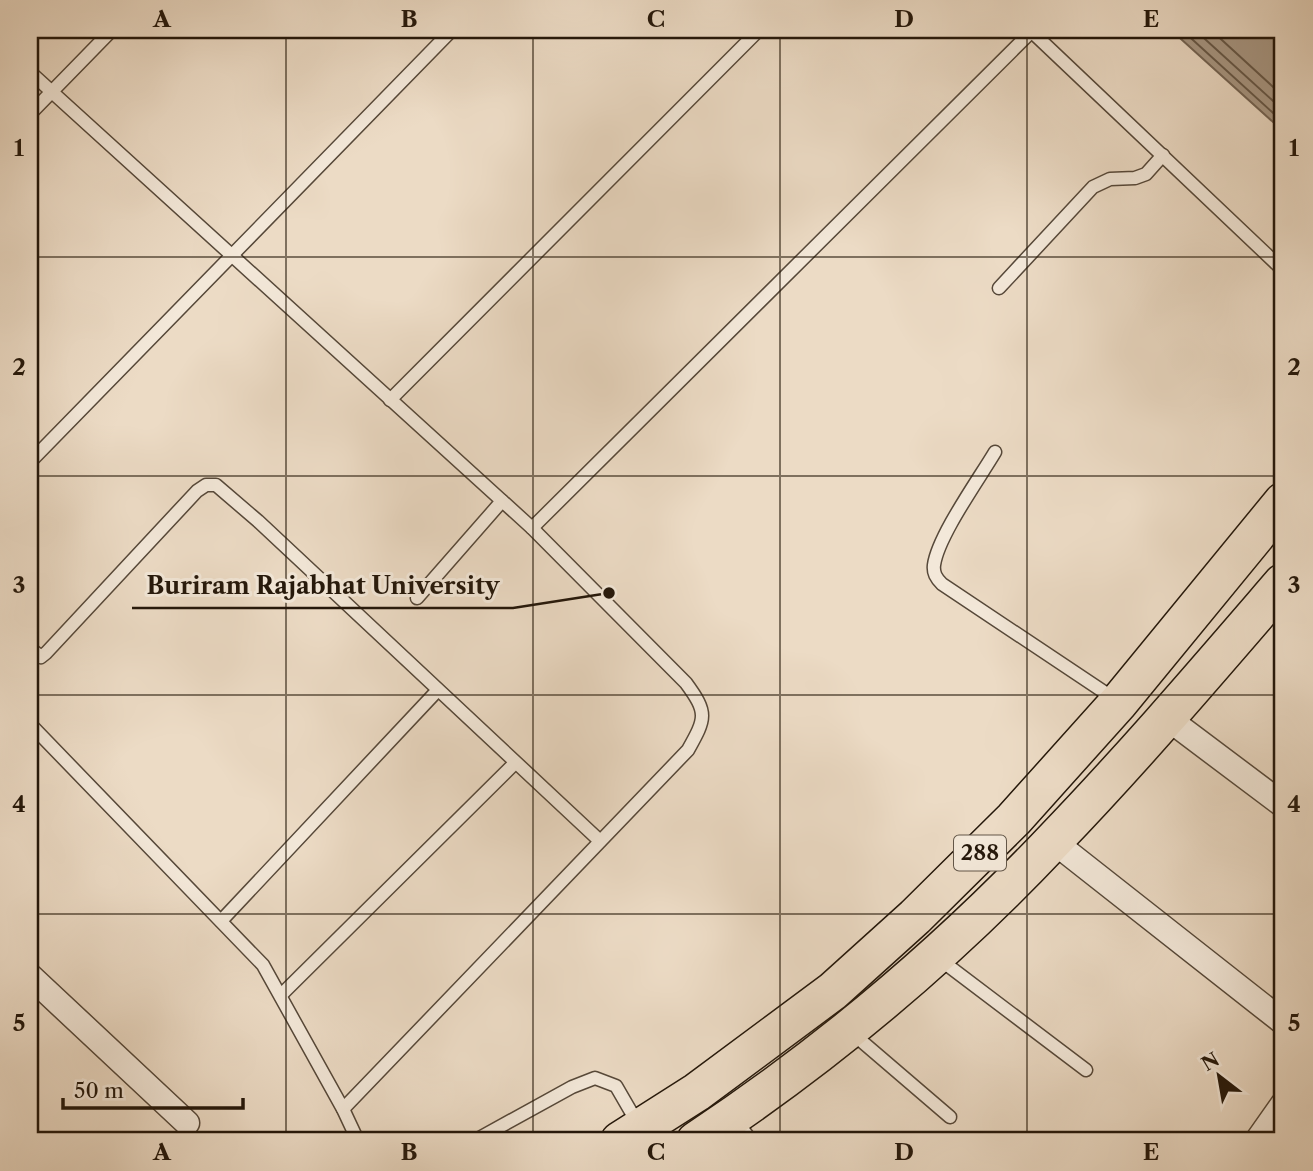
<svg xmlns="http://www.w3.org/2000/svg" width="1313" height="1171" font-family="'Libre Caslon Text',serif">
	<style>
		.water { fill: #a89885; stroke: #736454; stroke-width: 2 }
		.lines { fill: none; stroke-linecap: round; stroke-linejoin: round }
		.shore { stroke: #665848; stroke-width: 2 }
		.service-casing { stroke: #564839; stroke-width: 15 }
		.minor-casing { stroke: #564839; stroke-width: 27 }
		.primary-casing { stroke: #24170a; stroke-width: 41 }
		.service { stroke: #f3e8d9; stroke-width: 12 }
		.minor { stroke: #f3e8d9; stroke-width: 24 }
		.primary { stroke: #ecdbc5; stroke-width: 38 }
		.grid { fill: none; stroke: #24170a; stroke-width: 2; stroke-opacity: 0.55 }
		.labels { text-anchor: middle; stroke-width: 6; stroke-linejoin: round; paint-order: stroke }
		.shield { fill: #f3e8d9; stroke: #625648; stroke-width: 2 }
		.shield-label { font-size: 21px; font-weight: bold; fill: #24170a }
		.leader { fill: none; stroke: #24170a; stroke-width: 2.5 }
		.callout-dot { fill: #24170a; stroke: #f3e8d9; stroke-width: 2.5 }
		.callout-label { font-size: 24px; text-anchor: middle; font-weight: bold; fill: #24170a; stroke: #f3e8d9; stroke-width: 6; stroke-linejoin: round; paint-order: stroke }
		.neatline { fill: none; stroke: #24170a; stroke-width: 2.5 }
		.grid-label { font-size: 23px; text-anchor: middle; font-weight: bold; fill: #24170a }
	</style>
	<rect width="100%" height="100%" fill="#ecdbc5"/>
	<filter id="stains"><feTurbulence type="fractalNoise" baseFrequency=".00286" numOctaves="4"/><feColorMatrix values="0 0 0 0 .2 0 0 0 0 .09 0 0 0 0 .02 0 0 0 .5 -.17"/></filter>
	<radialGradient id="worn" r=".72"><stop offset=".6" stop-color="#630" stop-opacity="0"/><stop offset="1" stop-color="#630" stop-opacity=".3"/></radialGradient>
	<!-- water -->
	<polygon class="water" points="1171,30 1283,30 1283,131"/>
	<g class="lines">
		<!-- shore -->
		<g class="shore">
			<polyline points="1182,30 1283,122"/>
			<polyline points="1195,30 1283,110"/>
			<polyline points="1211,30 1283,96"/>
		</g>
		<defs>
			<g id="service">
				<polyline points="1030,30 1283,270"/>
				<path d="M 30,72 L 532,528 L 686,683 C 708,713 706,718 688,750 L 343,1109"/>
				<polyline points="30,114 112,30"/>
				<polyline points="999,288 1093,187 1110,179 1135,178 1146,174 1163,155"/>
				<polyline points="390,400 759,30"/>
				<path d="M 995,452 C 979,479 938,536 934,565 C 933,573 936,578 942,584 L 1116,700"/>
				<polyline points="30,462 452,30"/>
				<polyline points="532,528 1032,31"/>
				<polyline points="417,598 502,501"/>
				<polyline points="30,648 41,657 46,653 197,491 206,485 216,485 258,521 600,841"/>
				<polyline points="30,724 263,965 343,1109 358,1141"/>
				<polyline points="221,921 437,691"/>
				<polyline points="938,958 1086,1070"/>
				<polyline points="281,995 515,763"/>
				<polyline points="852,1033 950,1117"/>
				<polyline points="474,1141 572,1087 595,1078 616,1086 638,1124"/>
			</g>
			<g id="minor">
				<polyline points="1166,717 1283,805"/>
				<polyline points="1053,841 1283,1022"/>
				<polyline points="30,976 187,1123"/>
				<polyline points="728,1120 744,1141"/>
				<polyline points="1257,1141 1283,1104"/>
			</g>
			<g id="primary">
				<polyline points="620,1141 697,1092 833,991 915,917 1014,819 1119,702 1283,502"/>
				<path d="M 696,1141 C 826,1055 946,954 1053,841 C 1133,758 1208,670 1283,583"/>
			</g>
		</defs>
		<!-- service casing -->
		<use href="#service" class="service-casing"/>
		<!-- minor casing -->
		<use href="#minor" class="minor-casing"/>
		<!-- primary casing -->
		<use href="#primary" class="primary-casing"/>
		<!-- service -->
		<use href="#service" class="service"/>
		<!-- minor -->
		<use href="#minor" class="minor"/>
		<!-- primary -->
		<use href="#primary" class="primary"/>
	</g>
	<!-- grid -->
	<path class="grid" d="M 286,30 L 286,1141M 533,30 L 533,1141M 780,30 L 780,1141M 1027,30 L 1027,1141M 30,257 L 1283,257M 30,476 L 1283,476M 30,695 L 1283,695M 30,914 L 1283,914"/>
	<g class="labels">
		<!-- shield labels -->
		<rect class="shield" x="954" y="835.5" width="52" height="35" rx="5"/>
		<g class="shield-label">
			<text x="980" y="860">288</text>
		</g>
	</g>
	<!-- callouts -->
	<path class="leader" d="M609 593L513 608H132"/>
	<circle class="callout-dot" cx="609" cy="593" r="7"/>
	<g class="callout-label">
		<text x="323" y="594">Buriram Rajabhat University</text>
	</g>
	<!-- margin -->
	<rect width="1313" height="1171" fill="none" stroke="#ecdbc5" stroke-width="77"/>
	<!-- north arrow -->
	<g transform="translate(1219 1076) rotate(329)" stroke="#f3e8d9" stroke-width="5" paint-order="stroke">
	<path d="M0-5L12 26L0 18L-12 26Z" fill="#24170a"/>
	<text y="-10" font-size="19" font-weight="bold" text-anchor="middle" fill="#24170a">N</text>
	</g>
	<!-- scale -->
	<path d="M63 1098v10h180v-10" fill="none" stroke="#24170a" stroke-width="3.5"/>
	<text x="74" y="1098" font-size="21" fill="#24170a" stroke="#f3e8d9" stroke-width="5" paint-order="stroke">50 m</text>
	<rect x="38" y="38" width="1236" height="1094" class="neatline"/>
	<g class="grid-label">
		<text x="162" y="27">A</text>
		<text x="409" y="27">B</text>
		<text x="656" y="27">C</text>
		<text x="904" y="27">D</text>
		<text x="1151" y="27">E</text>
		<text x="19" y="156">1</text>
		<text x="1294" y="156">1</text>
		<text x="19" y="375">2</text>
		<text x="1294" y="375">2</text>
		<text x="19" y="593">3</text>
		<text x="1294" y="593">3</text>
		<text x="19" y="812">4</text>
		<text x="1294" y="812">4</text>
		<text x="19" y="1031">5</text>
		<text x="1294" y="1031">5</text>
		<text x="162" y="1160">A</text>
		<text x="409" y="1160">B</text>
		<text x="656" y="1160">C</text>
		<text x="904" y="1160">D</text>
		<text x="1151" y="1160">E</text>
	</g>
	<rect width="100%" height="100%" filter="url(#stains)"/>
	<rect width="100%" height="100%" fill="url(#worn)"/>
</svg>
